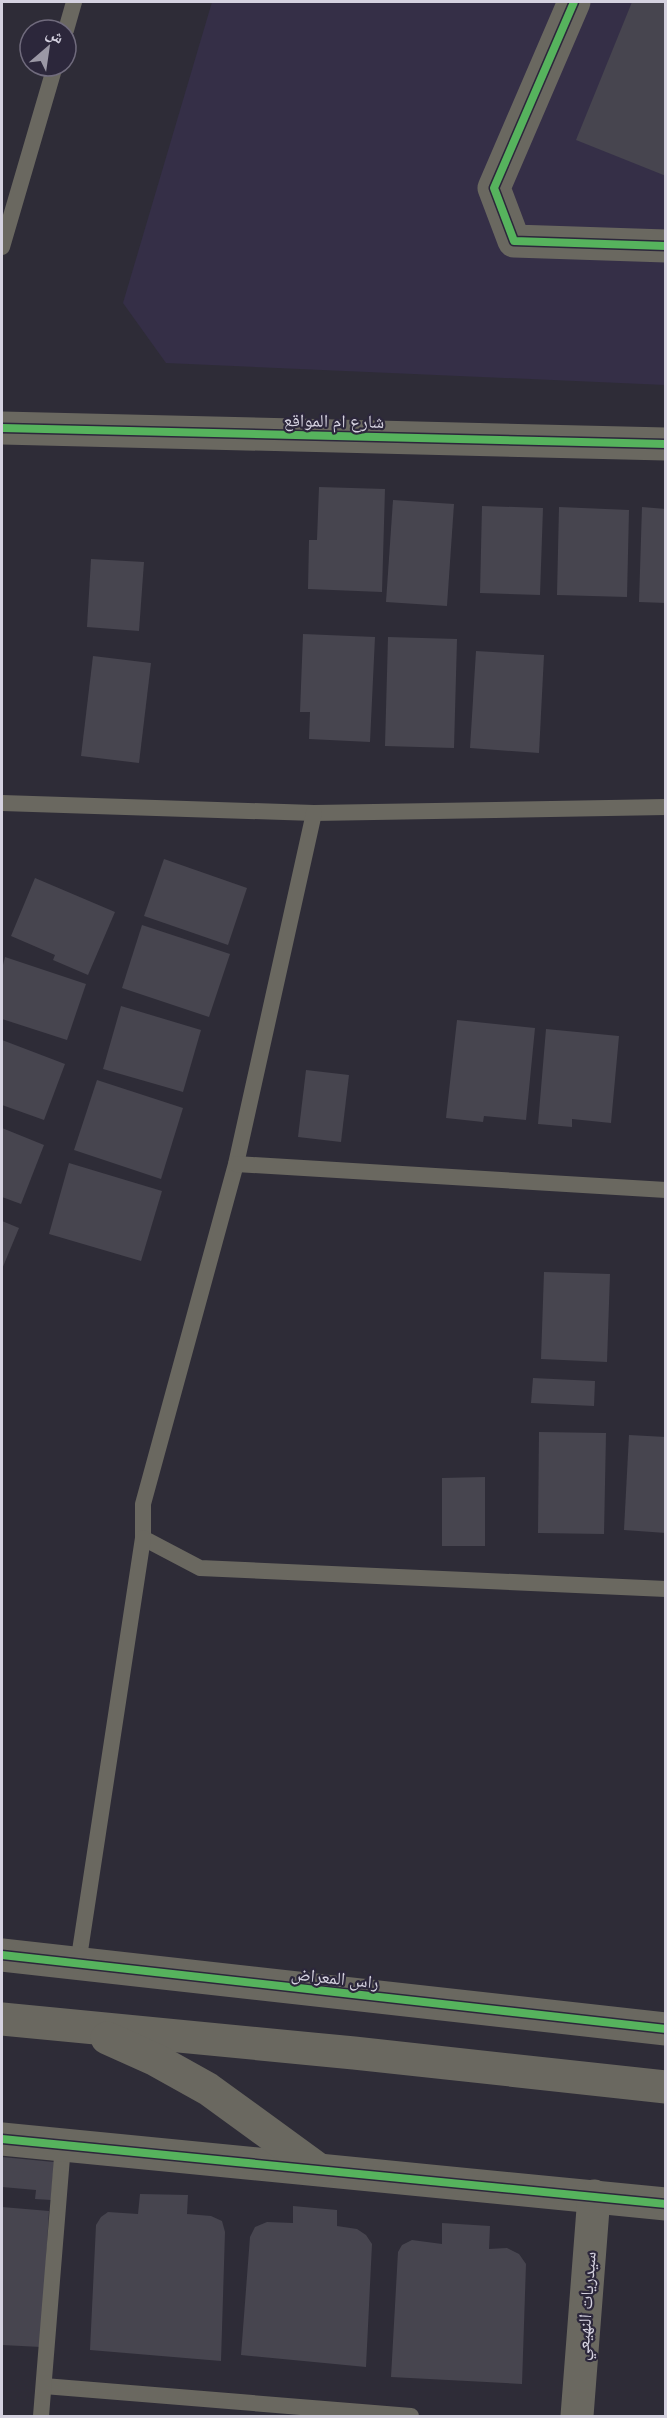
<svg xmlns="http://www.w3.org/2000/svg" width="667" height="2418" font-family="'Playfair Display','Noto Naskh Arabic',serif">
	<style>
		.built { fill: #352f47 }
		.building { fill: #47454f }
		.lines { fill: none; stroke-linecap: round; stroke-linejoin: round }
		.service { stroke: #6a6860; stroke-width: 16 }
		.minor { stroke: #6a6860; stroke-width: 33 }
		.tertiary { stroke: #6a6860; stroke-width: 33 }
		.cycleway-casing { stroke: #2c273b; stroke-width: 11 }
		.cycleway { stroke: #56b35d; stroke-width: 8 }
		.labels { text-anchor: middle; stroke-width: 4.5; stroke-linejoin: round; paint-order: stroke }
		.street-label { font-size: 18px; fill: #d5d2e0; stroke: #2c273b }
	</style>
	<rect width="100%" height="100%" fill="#2e2c37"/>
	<!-- built -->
	<polygon class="built" points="212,2 665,2 665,385 166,363 123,303"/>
	<!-- building -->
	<g class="building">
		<polygon points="632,2 666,2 666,176 576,140"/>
		<polygon points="319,487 385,489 382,592 308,589 309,540 317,540"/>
		<polygon points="393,500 454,504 447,606 386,602"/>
		<polygon points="482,506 543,508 540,595 480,593"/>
		<polygon points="559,507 629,510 627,597 557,595"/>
		<polygon points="642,507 666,509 666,603 639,602"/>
		<polygon points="91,559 144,562 139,631 87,627"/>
		<polygon points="303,634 375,637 370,742 309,739 310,712 300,712"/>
		<polygon points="388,637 457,639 454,748 385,746"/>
		<polygon points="476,651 544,655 539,753 470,748"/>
		<polygon points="93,656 151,663 139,763 81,756"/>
		<polygon points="164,859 247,888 228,945 144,916"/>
		<polygon points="35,878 115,912 88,975 53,960 55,955 11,936"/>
		<polygon points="142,925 230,954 209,1017 122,988"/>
		<polygon points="5,957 86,984 67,1040 2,1019 2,969"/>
		<polygon points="121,1006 201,1030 183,1092 103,1069"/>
		<polygon points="457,1020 535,1028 526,1120 484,1116 483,1122 446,1118"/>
		<polygon points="546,1029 619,1036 611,1123 572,1119 572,1127 538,1124"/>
		<polygon points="2,1040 65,1064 44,1120 2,1105"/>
		<polygon points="306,1070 349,1075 341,1142 298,1137"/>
		<polygon points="97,1080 183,1108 161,1179 74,1150"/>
		<polygon points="2,1128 44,1145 21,1204 2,1197"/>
		<polygon points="69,1163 162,1191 141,1261 49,1234"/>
		<polygon points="2,1221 19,1228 2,1269"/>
		<polygon points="544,1272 610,1274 607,1362 541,1359"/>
		<polygon points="533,1378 595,1381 594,1406 531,1403"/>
		<polygon points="539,1432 606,1433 604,1534 538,1533"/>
		<polygon points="629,1435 666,1437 666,1533 624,1530"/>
		<polygon points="485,1477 485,1546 442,1546 442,1478"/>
		<polygon points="2,2157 54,2162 51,2200 35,2199 36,2190 2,2187"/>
		<polygon points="140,2194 188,2195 187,2214 211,2216 222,2221 225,2232 221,2361 90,2350 96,2225 101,2217 108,2212 138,2214"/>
		<polygon points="293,2206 337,2210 337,2226 357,2229 366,2235 372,2244 366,2367 241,2355 250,2237 255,2227 267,2222 293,2223"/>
		<polygon points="2,2207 49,2211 41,2347 2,2345"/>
		<polygon points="442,2223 490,2226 489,2249 507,2248 519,2254 526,2264 522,2384 391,2377 398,2252 402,2245 412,2240 442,2244"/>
	</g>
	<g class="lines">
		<!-- service -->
		<g class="service">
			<polyline points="66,30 74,2"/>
			<polyline points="2,247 55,66"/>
			<polyline points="2,803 314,813 666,807"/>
			<polyline points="314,813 236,1164 143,1504 143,1538 200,1568 666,1589"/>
			<polyline points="236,1164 666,1190"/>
			<polyline points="78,1964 143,1538"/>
			<polyline points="44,2386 411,2416"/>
			<polyline points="41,2416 63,2145"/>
		</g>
		<!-- minor -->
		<g class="minor">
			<polyline points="574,2 494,188 514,241 666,246"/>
			<polyline points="2,428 666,444"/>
			<polyline points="2,2139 666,2204"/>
			<polyline points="577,2416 594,2196"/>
		</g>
		<!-- tertiary -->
		<g class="tertiary">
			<polyline points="2,1955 666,2029"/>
			<polyline points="2,2019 354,2053 666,2087"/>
			<polyline points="107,2038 156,2060 208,2089 318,2169"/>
		</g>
		<defs>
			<g id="cycleway">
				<polyline points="574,2 494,188 514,241 666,246"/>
				<polyline points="2,428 666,444"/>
				<polyline points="2,1955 666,2029"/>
				<polyline points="2,2139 666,2204"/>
			</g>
		</defs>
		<!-- cycleway casing -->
		<use href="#cycleway" class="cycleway-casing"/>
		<!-- cycleway -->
		<use href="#cycleway" class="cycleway"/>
	</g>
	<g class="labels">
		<!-- street labels -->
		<g class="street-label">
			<text transform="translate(334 421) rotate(1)" y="6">شارع ام المواقع</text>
			<text transform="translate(335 1978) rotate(6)" y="6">راس المعراض</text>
			<text transform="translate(586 2306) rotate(-86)" y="6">سيدريات النهيعي</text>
		</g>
	</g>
	<!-- border -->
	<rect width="667" height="2418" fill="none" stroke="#d5d2e0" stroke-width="6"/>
	<!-- north arrow -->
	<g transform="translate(48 48) rotate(29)"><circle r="28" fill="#2c273b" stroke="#706b7d" stroke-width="1.5"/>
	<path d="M0-4.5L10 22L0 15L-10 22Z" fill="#9b98a5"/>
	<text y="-9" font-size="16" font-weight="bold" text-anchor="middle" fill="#d5d2e0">ش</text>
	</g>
</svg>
